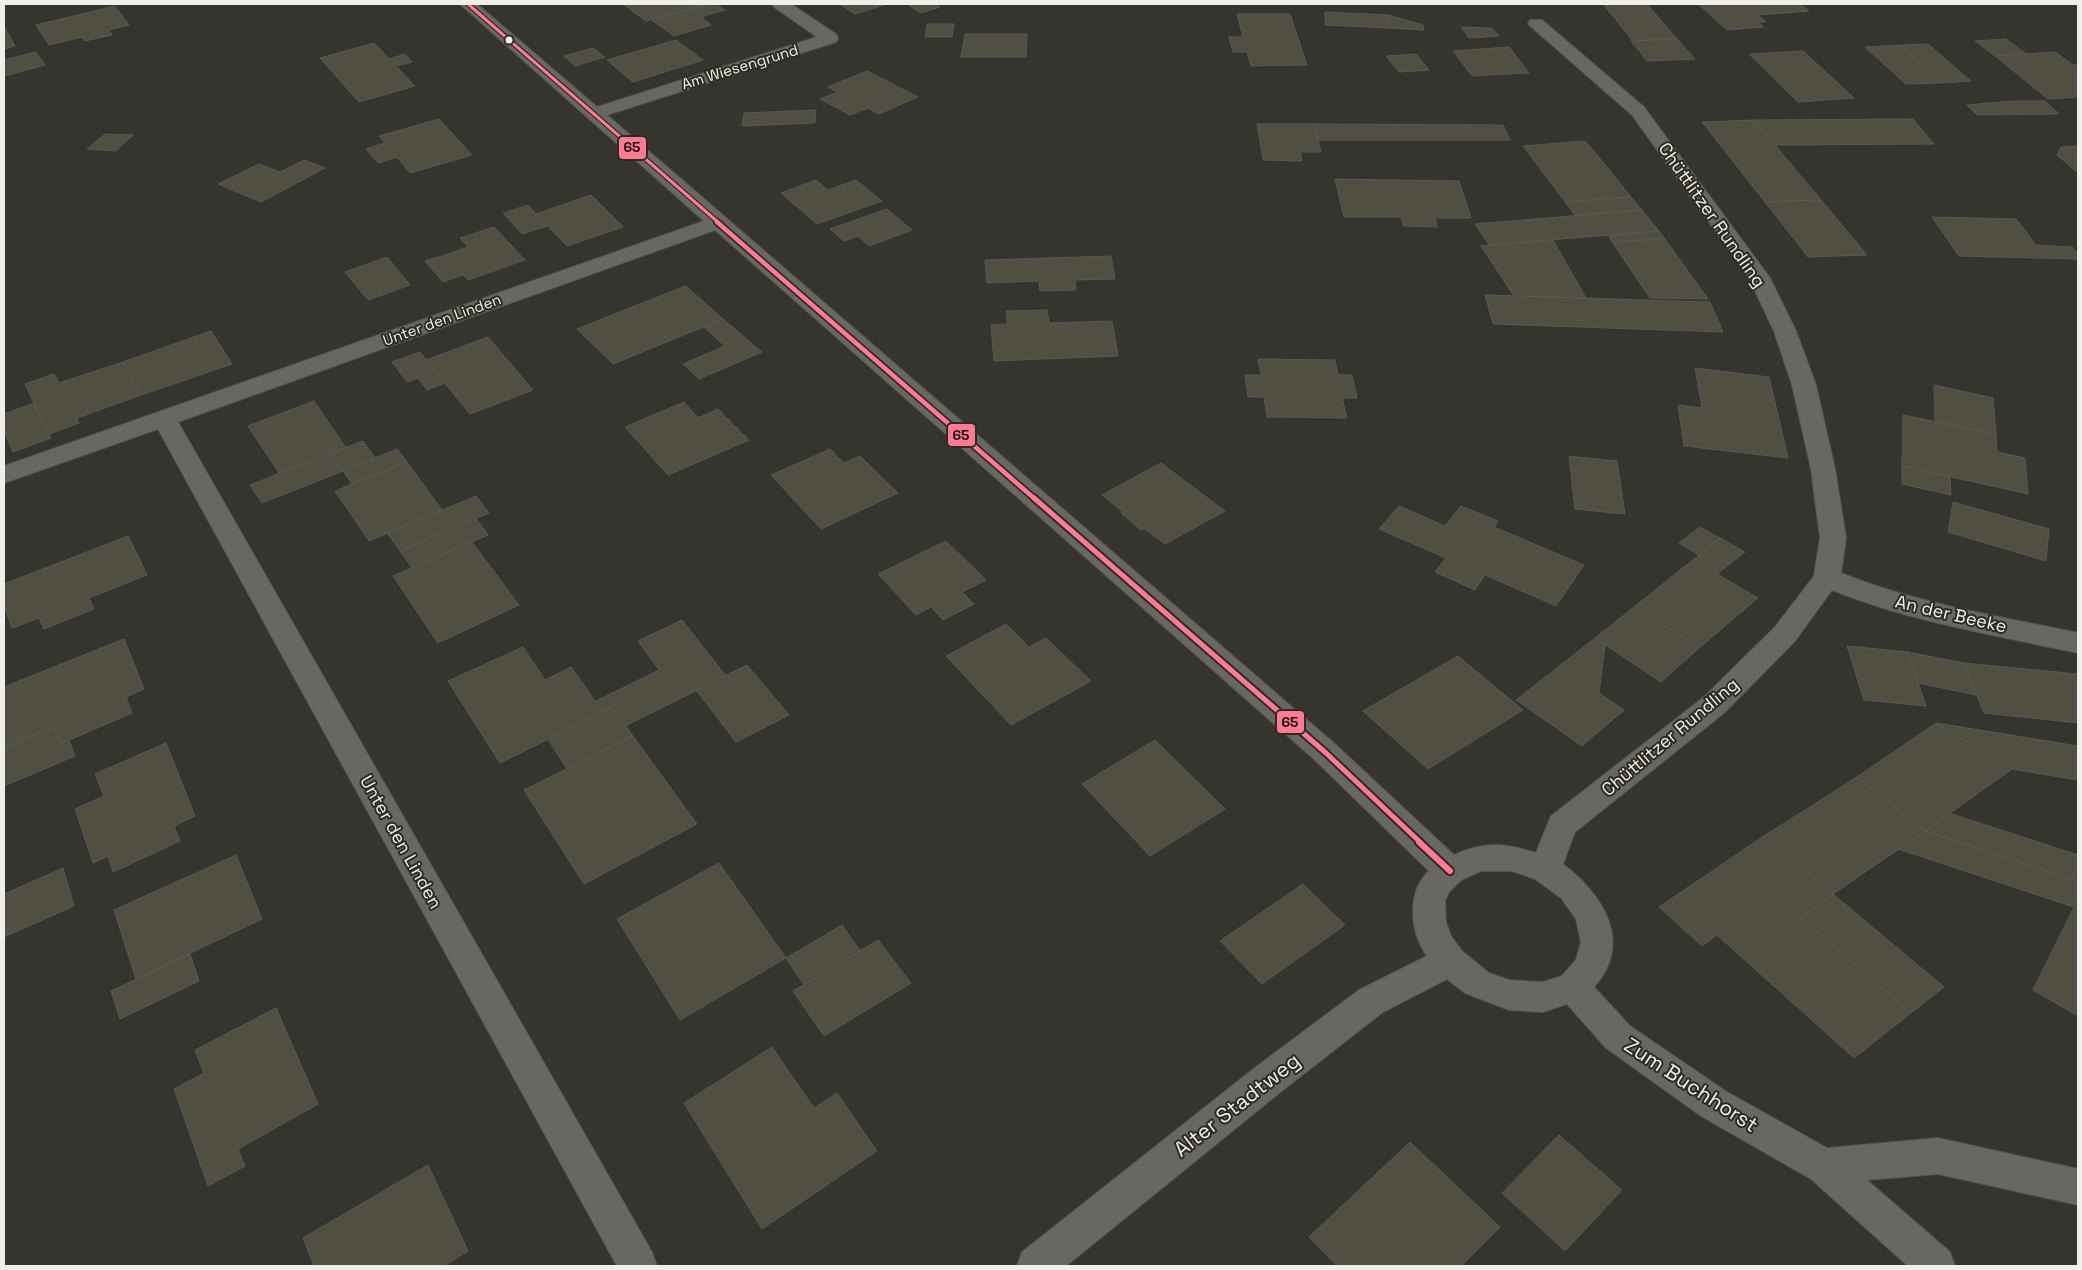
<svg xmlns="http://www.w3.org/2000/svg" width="2082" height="1270" font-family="'Space Grotesk',sans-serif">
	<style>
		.building { fill: #504f42; stroke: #595954 }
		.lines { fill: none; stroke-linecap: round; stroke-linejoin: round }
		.minor-casing { stroke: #53524e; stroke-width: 2 }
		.minor { fill: #686764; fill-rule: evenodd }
		.bus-1-far3-casing { stroke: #2d2b22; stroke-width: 5.5 }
		.bus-1-far2-casing { stroke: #2d2b22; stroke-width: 8 }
		.bus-1-far1-casing { stroke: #2d2b22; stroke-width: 9 }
		.bus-1-casing { stroke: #2d2b22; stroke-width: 10 }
		.bus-1-far3 { stroke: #fe7a93; stroke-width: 3 }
		.bus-1-far2 { stroke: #fe7a93; stroke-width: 4.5 }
		.bus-1-far1 { stroke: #fe7a93; stroke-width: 5 }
		.bus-1 { stroke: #fe7a93; stroke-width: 6 }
		.bus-dot { fill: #f0efe9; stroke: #2d2b22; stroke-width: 2 }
		.labels { text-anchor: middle; stroke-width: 4; stroke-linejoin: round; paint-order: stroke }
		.far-street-label { font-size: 15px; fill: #f0efe9; stroke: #2d2b22 }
		.street-label { font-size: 18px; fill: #f0efe9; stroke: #2d2b22 }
		.near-street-label { font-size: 21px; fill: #f0efe9; stroke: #2d2b22 }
		.line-badge { stroke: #2d2b22; stroke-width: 2 }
		.pale-badge-label { font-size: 14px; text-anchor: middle; font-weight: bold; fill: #111 }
	</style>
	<rect width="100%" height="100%" fill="#35342f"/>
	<!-- building -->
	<g class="building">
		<polygon points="623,4 708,4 646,21"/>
		<polygon points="708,4 715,4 725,10 701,17 711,25 674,36 652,20"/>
		<polygon points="840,4 887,4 855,14"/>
		<polygon points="907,4 934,4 940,7 921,13"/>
		<polygon points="1624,4 1647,4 1677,39 1633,41 1604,5"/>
		<polygon points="1698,4 1800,4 1809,11 1758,15 1766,22 1758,22 1764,27 1727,30"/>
		<polygon points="115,6 129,25 109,30 112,35 85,41 82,37 49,45 36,25"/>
		<polygon points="1325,12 1388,15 1389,28 1325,25"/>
		<polygon points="1237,14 1290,14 1307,65 1251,66 1247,52 1233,52 1229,37 1243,37"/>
		<polygon points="1388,15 1423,25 1424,30 1389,28"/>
		<polygon points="927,24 954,24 952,37 925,37"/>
		<polygon points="4,26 15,46 4,49"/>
		<polygon points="1461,27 1492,28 1499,36 1469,38"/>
		<polygon points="965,34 1027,34 1026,57 961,57"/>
		<polygon points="1677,39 1695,59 1647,61 1631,41"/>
		<polygon points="2006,39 2026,54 1995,56 1975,41"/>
		<polygon points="676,40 703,60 633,82 607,60"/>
		<polygon points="374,43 389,59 405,54 412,62 396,66 415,86 359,102 320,58"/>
		<polygon points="1928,44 1971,81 1941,83 1900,45"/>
		<polygon points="1900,45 1941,83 1906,84 1865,47"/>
		<polygon points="1509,47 1529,73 1472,76 1453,51"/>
		<polygon points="593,48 605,57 575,66 564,56"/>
		<polygon points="1803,51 1854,98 1798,102 1749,54"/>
		<polygon points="36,52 45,65 4,76 4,60"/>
		<polygon points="2055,52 2073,65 2078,65 2078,97 2048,99 1995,56"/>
		<polygon points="1416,54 1429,70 1399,72 1386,56"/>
		<polygon points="867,71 918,97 879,114 868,108 850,115 820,99 838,92 828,87"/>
		<polygon points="2013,101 2045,101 2059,114 1977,115 1967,105"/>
		<polygon points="816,110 815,123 742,126 744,113"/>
		<polygon points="439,119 472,155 410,173 397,157 378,163 366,149 385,143 379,136"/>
		<polygon points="1913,119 1934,144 1775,145 1754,120"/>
		<polygon points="1754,120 1775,145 1821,200 1765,202 1702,122"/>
		<polygon points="1257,124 1314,124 1321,152 1300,152 1302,161 1263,160"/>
		<polygon points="1314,124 1503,125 1510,140 1318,140"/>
		<polygon points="105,134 133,135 116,151 87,149"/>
		<polygon points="1585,141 1603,162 1631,197 1565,202 1523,146"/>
		<polygon points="2078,146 2078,173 2057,155 2061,147"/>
		<polygon points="304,160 325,168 261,202 218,184 259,164 280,172"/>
		<polygon points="1335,179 1459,181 1471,218 1435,218 1437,227 1404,226 1401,217 1344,217"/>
		<polygon points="816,180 828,190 856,180 882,201 817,224 781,193"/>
		<polygon points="591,195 623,227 567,246 536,214"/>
		<polygon points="1631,197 1642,210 1575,215 1565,202"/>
		<polygon points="1821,200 1867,255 1808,257 1765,202"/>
		<polygon points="528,205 547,226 522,234 503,213"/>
		<polygon points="887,209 912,230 869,246 858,236 844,241 830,229"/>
		<polygon points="1642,210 1659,231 1489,245 1475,224"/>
		<polygon points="1932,217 2016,219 2036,245 2072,247 2078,254 2078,259 1959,256"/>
		<polygon points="494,227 525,260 468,280 445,255 468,247 460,238"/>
		<polygon points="1659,231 1665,239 1612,242 1609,236"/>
		<polygon points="1665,239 1708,299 1650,298 1612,242"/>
		<polygon points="1553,240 1586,298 1514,296 1481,246"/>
		<polygon points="445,255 463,275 443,282 425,261"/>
		<polygon points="1111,256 1115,279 1075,280 1076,290 1040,291 1039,281 987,283 985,260"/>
		<polygon points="387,257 410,285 368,300 345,272"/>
		<polygon points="686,286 723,319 669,341 632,307"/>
		<polygon points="1485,295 1710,302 1723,332 1493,324"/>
		<polygon points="632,307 669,341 613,364 577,329"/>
		<polygon points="1047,310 1049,323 1112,321 1118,356 994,361 991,325 1007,324 1006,311"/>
		<polygon points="723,319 762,352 699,379 683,364 725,346 704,327"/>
		<polygon points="211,331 232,364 141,395 123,362"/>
		<polygon points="488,337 533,390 470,414 426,360"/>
		<polygon points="420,352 426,360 445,383 427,390 418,378 407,382 392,362"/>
		<polygon points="1258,359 1335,360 1338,375 1352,375 1357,398 1342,398 1347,418 1267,417 1264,397 1248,397 1245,375 1261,375"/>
		<polygon points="123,362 141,395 77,418 79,423 49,434 25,384 54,374 59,383"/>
		<polygon points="1695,368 1769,377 1788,458 1684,446 1678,405 1702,408"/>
		<polygon points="1934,385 1993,398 1996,434 1935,421"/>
		<polygon points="314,401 346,448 279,473 248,426"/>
		<polygon points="684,402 698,418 718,409 749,440 668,475 625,427"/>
		<polygon points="34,403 51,438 13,452 4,431 4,414"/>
		<polygon points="1903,415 1996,434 1997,452 2025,458 2028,494 1902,466"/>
		<polygon points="363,441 375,458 343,471 331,453"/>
		<polygon points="397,449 407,462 352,484 343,471"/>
		<polygon points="830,449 844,463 860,456 898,493 821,529 771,475"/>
		<polygon points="331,453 343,471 262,503 250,485"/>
		<polygon points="1569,456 1617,461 1625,514 1575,509"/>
		<polygon points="407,462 442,510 369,541 335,491"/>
		<polygon points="1161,463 1225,511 1165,544 1145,529 1141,530 1121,513 1123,512 1102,495"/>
		<polygon points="1902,466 1950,476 1951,495 1902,484"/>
		<polygon points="476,496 489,513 400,551 387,533"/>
		<polygon points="1953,502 2049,529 2046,561 1948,532"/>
		<polygon points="1399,506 1445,526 1461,506 1498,521 1494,527 1584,565 1556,606 1485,575 1475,590 1435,572 1446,558 1379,529"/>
		<polygon points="476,518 488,535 412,568 400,551"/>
		<polygon points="1700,527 1720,538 1699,555 1679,543"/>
		<polygon points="128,536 147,575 89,598 94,609 44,629 39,618 12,628 4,606 4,584"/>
		<polygon points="1720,538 1745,552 1717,574 1758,598 1699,648 1634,607"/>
		<polygon points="946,541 986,580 962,592 974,604 943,620 931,607 916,615 878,574"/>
		<polygon points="472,542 519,605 438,643 393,576"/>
		<polygon points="1634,607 1699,648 1661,682 1595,638"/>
		<polygon points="682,620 726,676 625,726 612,707 603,712 596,701 659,670 638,641"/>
		<polygon points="1006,624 1029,647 1046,638 1091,681 1011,725 946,656"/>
		<polygon points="1595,638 1605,645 1599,693 1624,710 1582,746 1516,700"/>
		<polygon points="124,639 144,689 126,697 132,713 60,744 54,727 4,748 4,687"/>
		<polygon points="1847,646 1907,652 1926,706 1864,700"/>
		<polygon points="523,647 545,680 571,667 603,712 500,763 448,681"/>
		<polygon points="1907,652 1964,663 1976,695 1918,683"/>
		<polygon points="1458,656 1523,710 1428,769 1363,711"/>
		<polygon points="1964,663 2078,674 2078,723 1984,713"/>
		<polygon points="747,665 789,715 736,742 696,690"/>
		<polygon points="612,707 633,736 567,769 548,739"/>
		<polygon points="1936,723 2078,746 2078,780 2012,769"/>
		<polygon points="1936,723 2012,769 1925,831 1857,777"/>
		<polygon points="54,727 60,744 69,740 75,756 4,786 4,748"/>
		<polygon points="633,736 697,824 584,884 524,790"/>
		<polygon points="1155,740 1225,809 1150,856 1082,784"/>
		<polygon points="166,743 195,816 174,826 180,841 113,872 108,856 93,863 75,809 104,796 95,774"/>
		<polygon points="1857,777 1925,831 1833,894 1764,836"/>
		<polygon points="1949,813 2078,855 2078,881 1925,831"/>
		<polygon points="1925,831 2078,881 2078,899 2074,907 1898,849"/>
		<polygon points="1764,836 1833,894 1801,918 1911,1013 1854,1058 1717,935 1702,946 1659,907"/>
		<polygon points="236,855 262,919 136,979 114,910"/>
		<polygon points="719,863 786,958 680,1020 617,919"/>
		<polygon points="63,868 74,906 4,937 4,894"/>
		<polygon points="1303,884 1345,925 1262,984 1220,941"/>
		<polygon points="1833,894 1944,987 1911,1013 1801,918"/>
		<polygon points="2078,899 2078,1016 2033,990"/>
		<polygon points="842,925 860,951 804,985 786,958"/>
		<polygon points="878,940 911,983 824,1036 793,991"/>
		<polygon points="190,954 199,981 120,1019 111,991"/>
		<polygon points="276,1008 318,1104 238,1149 245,1166 208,1186 174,1089 204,1073 195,1050"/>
		<polygon points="772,1047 814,1108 837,1093 877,1151 762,1229 684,1103"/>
		<polygon points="1559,1135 1622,1190 1565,1251 1502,1193"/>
		<polygon points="1410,1142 1500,1227 1461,1266 1337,1266 1309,1237"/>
		<polygon points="428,1165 468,1251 444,1266 314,1266 303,1238"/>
	</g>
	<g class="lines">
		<defs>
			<path id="minor" d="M 460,4 L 477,4 L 597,107 L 817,37 L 774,7 L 772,4 L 791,4 L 836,34 L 838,38 L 836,42 L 607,115 L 1336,745 L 1454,855 C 1484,841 1505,843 1536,853 L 1551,816 L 1704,697 L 1775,627 L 1814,576 L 1820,538 L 1811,469 L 1792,385 L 1774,331 L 1749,278 L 1632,115 L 1528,24 L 1530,20 L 1542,20 L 1644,107 L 1770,278 L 1796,331 L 1816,385 L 1835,469 L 1846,538 L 1841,573 C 1918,604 1998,616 2078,633 L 2078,653 C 1995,635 1911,622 1832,590 L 1795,641 L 1724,713 L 1575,832 L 1563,864 C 1603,895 1634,942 1594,987 L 1630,1026 L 1727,1092 L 1827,1148 L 1938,1138 L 2078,1169 L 2078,1205 L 1938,1174 L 1867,1180 L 1950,1252 L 1955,1266 L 1908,1266 L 1811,1179 L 1701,1116 L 1606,1048 L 1567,1004 L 1543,1012 L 1509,1010 L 1465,993 L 1447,979 L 1383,1012 L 1278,1094 L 1066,1266 L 1017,1266 L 1022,1252 L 1252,1070 L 1359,990 L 1427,956 C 1410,933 1406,892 1429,871 L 1316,761 L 715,230 L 178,422 L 652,1252 L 657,1266 L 617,1266 L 158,429 L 4,483 L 4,466 L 704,221 ZM 1481,871 L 1512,871 L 1535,879 L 1561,898 L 1576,919 L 1581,942 L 1576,960 L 1562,976 L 1543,982 L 1509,980 L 1489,973 L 1462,951 L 1451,936 L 1446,922 L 1445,901 L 1449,892 L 1461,880 Z"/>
		</defs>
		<!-- minor casing -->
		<use href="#minor" class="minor-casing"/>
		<!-- minor -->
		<use href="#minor" class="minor"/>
		<defs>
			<polyline id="bus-1-far3" points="468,4 719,223"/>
			<polyline id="bus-1-far2" points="717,222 1035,499"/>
			<polyline id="bus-1-far1" points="1034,498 1326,753 1421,843"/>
			<polyline id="bus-1" points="1419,842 1450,871"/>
		</defs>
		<!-- bus-1-far3 casing -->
		<use href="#bus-1-far3" class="bus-1-far3-casing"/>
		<!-- bus-1-far2 casing -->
		<use href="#bus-1-far2" class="bus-1-far2-casing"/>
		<!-- bus-1-far1 casing -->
		<use href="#bus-1-far1" class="bus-1-far1-casing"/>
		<!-- bus-1 casing -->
		<use href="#bus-1" class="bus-1-casing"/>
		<!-- bus-1-far3 -->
		<use href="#bus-1-far3" class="bus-1-far3"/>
		<!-- bus-1-far2 -->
		<use href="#bus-1-far2" class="bus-1-far2"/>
		<!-- bus-1-far1 -->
		<use href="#bus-1-far1" class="bus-1-far1"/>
		<!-- bus-1 -->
		<use href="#bus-1" class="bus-1"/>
	</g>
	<!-- markers -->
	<circle class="bus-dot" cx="509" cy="40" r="4.5"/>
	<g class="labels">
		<!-- far-street labels -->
		<g class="far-street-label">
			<text transform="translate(740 67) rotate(-17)" y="5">Am Wiesengrund</text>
			<text transform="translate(442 320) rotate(-20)" y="5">Unter den Linden</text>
		</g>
		<!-- street labels -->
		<g class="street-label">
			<text transform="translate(1712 215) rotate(55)" y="6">Chüttlitzer Rundling</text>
			<text transform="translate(1951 614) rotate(13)" y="6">An der Beeke</text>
			<text transform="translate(1670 737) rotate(-40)" y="6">Chüttlitzer Rundling</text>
			<text transform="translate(401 842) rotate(61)" y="6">Unter den Linden</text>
		</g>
		<!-- near-street labels -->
		<g class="near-street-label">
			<text transform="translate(1691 1085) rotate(33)" y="7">Zum Buchhorst</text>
			<text transform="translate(1237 1105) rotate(-38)" y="7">Alter Stadtweg</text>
		</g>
	</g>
	<g class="line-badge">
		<rect x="618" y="136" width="29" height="24" rx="5" fill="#fe7a93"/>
		<rect x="947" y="423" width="29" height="24" rx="5" fill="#fe7a93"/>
		<rect x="1276" y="710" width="29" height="24" rx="5" fill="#fe7a93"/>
	</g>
	<g class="pale-badge-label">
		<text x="632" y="152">65</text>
		<text x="961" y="440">65</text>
		<text x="1290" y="727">65</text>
	</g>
	<!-- border -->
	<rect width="2082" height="1270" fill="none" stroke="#f0efe9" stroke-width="10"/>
</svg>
